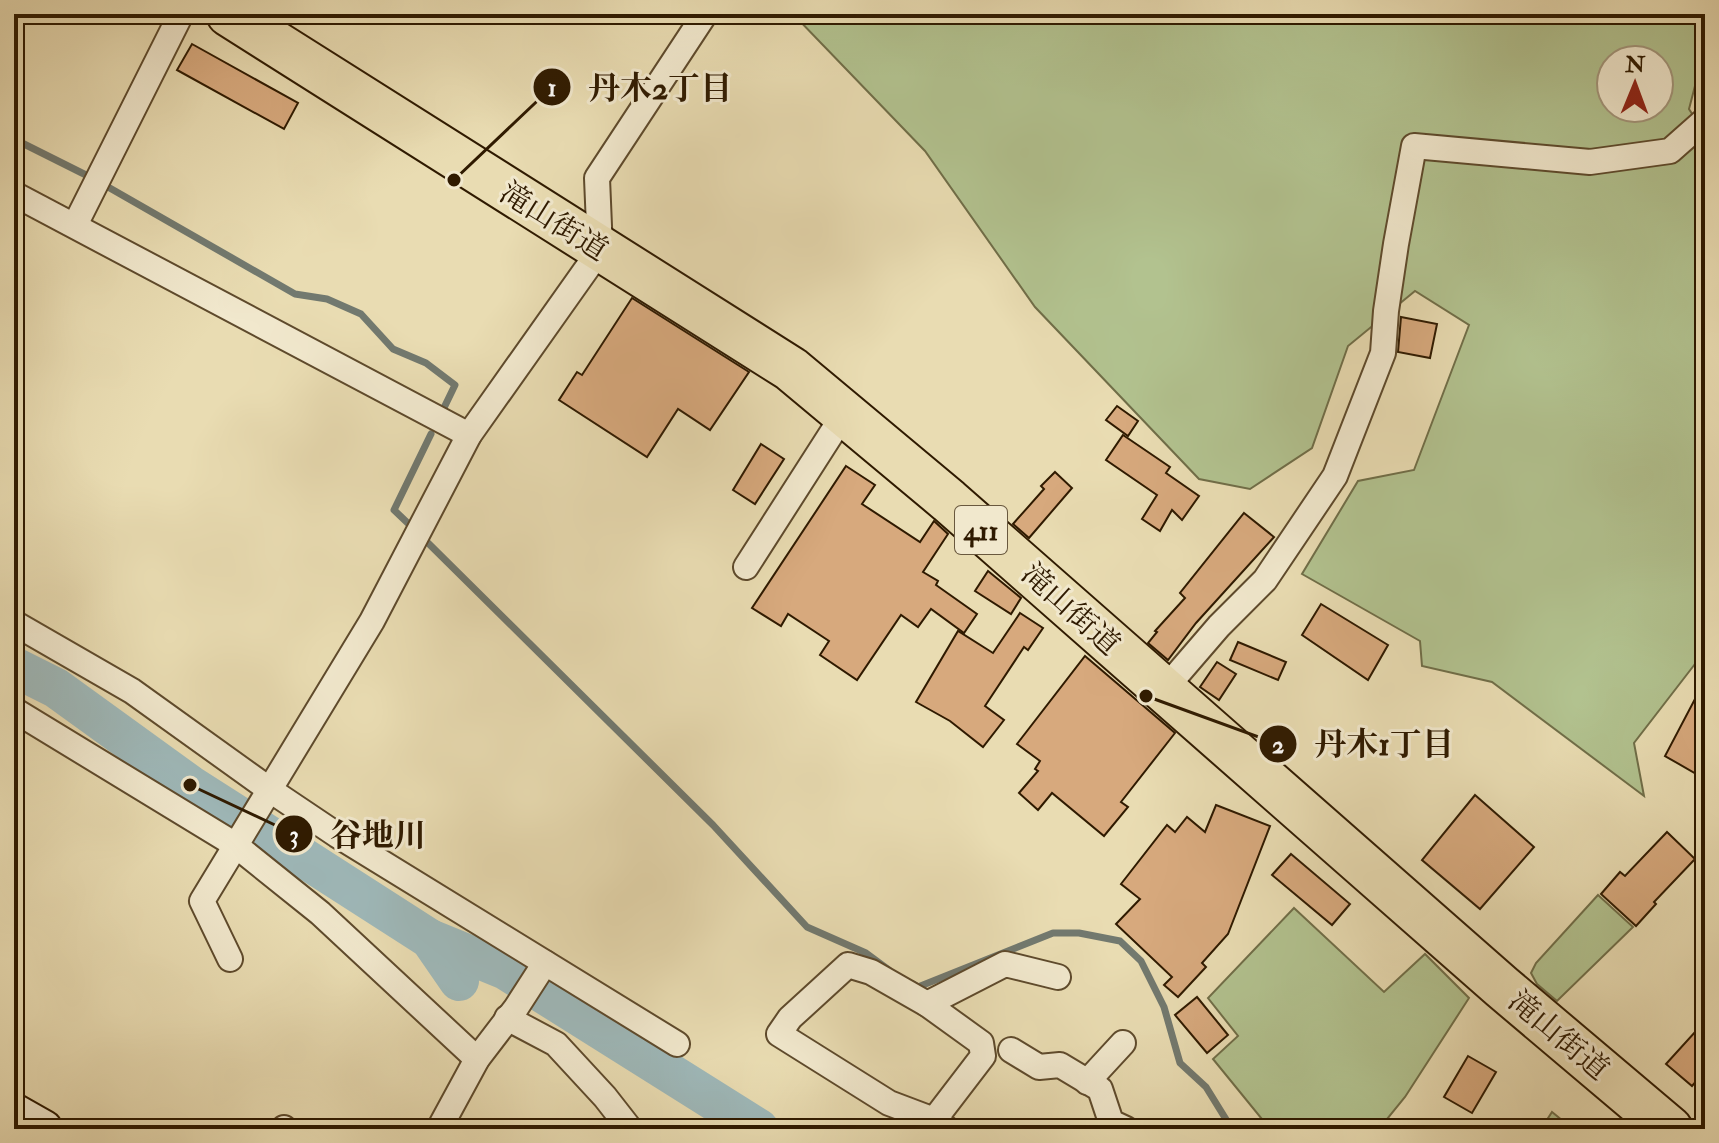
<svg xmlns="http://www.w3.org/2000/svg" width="1719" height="1143" font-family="'IM FELL Double Pica','Noto Serif JP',serif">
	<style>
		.green { fill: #b2c28f; stroke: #706e48; stroke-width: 2; fill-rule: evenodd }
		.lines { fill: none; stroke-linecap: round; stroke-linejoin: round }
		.stream { stroke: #72796f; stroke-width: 7 }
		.river { stroke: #9eb8b9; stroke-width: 40 }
		.building { fill: #d7a97d; stroke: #2f1a00; stroke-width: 2 }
		.street-casing { stroke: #5e4a2c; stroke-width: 28 }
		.secondary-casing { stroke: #2f1a00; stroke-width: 40 }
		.highway-casing { stroke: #2f1a00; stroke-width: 48 }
		.street { stroke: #f1e8cd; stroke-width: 24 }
		.secondary { stroke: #f1e8cd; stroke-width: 36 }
		.highway { stroke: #e9dcb2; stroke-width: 44 }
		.labels { text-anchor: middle; stroke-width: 6; stroke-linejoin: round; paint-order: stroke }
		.shield { fill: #f1e8cd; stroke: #69583e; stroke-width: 2 }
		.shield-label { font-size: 28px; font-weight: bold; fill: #2f1a00 }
		.street-label { font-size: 30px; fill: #2f1a00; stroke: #f1e8cd }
		.leader { fill: none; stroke: #2f1a00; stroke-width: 3 }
		.callout-dot { fill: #2f1a00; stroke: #f1e8cd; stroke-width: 3 }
		.mark-label { font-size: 24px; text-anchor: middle; font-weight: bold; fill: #fff }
		.callout-label { font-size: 32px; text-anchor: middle; font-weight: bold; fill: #2f1a00; stroke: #f1e8cd; stroke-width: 6; stroke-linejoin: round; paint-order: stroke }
	</style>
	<rect width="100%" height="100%" fill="#e9dcb2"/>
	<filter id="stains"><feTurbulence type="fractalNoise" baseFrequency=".0025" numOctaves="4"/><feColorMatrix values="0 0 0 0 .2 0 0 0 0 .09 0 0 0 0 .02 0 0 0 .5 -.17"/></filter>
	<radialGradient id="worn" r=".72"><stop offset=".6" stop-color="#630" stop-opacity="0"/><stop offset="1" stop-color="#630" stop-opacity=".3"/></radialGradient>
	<!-- green -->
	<g class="green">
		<path d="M 793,14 L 1705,14 L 1705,81 L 1695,86 L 1689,109 L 1705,134 L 1705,651 L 1634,743 L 1644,796 L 1492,682 L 1422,666 L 1420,641 L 1302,574 L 1358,481 L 1414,470 L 1469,325 L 1415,291 L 1348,346 L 1312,448 L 1250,489 L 1199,479 L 1035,307 L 925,151 ZM 1611,60 L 1659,60 L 1659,108 L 1611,108 Z"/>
		<polygon points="1598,895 1633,927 1557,1001 1537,984 1531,973 1536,963"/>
		<polygon points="1294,908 1384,992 1425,954 1469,998 1405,1097 1379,1129 1270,1129 1213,1059 1238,1036 1208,998"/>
		<polygon points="1552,1112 1573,1129 1541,1129"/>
	</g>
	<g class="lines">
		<!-- stream -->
		<g class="stream">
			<polyline points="14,139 90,177"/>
			<polyline points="108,187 295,294 327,299 361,314 393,349 426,363 455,385 441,414"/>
			<polyline points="415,530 394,510 431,434"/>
			<polyline points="424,539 713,825 807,927 866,953 889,970"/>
			<polyline points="913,984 918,987 1053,933 1079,933 1120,941 1141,961 1164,1007 1180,1063 1206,1087 1232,1129"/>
		</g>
		<!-- river -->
		<g class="river">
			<polyline points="14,667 56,688 190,785 430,939 459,981"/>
			<polyline points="430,939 506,970 759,1129"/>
		</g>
	</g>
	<!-- building -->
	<g class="building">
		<polygon points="192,44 298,103 284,129 177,70"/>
		<polygon points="632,298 749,372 710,430 678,409 647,457 559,400 577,372 582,375"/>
		<polygon points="1401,317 1437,324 1430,358 1398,352"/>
		<polygon points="1117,406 1138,421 1128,436 1106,420"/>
		<polygon points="1123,435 1170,467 1166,473 1199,496 1182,520 1172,510 1160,531 1142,519 1157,495 1106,460"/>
		<polygon points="761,444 784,459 755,504 733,490"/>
		<polygon points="846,466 875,485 862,504 920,542 934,521 948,534 923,572 938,581 936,585 977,614 964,633 931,609 918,627 901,615 857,680 820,655 829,641 788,614 781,626 752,608"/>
		<polygon points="1055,472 1072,488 1029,538 1013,524 1044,489 1041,486"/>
		<polygon points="1244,513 1274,537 1196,623 1168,660 1148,643 1157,632 1155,631 1185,598 1180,593"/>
		<polygon points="988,571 1021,598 1011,614 975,591"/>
		<polygon points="1321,604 1388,645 1368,680 1302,635"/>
		<polygon points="1020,613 1043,628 1028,650 1024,647 985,706 1004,720 983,747 950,721 916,702 958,631 993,653"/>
		<polygon points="1238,642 1286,662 1278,680 1230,660"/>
		<polygon points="1085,656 1175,733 1121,802 1128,807 1104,836 1052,793 1038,810 1019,793 1038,771 1035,769 1040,761 1017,744"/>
		<polygon points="1217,662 1236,674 1219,700 1200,687"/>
		<polygon points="1705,680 1705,779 1665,756"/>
		<polygon points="1475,795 1534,847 1480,909 1422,860"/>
		<polygon points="1216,805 1270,826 1228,934 1202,963 1206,967 1178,997 1164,985 1172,977 1116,924 1140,899 1121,884 1167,825 1175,832 1187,817 1205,832"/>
		<polygon points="1667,832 1695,859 1654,902 1656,904 1636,926 1601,894 1620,872 1625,876"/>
		<polygon points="1291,854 1350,904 1332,925 1272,875"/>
		<polygon points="1197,997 1228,1035 1207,1053 1175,1015"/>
		<polygon points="1705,1021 1705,1071 1692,1086 1666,1064"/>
		<polygon points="1468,1056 1496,1072 1472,1113 1444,1097"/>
	</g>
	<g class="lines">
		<defs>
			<g id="street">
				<polyline points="14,194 469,435"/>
				<polyline points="75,225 181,14"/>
				<polyline points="746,567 844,414"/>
				<polyline points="14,623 132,691 270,790 337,835 677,1044"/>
				<polyline points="1163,691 1219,626 1265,580 1335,476 1383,353 1386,311 1396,244 1414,146 1590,162 1670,151 1705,120"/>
				<polyline points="14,710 234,844 320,913 477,1059"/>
				<polyline points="230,959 202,901 372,621 469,435 600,250 597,178 705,14"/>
				<polyline points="927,1004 981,1043 983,1056 934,1120"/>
				<polyline points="507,1018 556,1044 605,1097 630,1129"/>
				<polyline points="1011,1050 1039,1067 1060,1065 1100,1089 1111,1122 1126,1129"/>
				<polyline points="1087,1082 1123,1043"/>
				<polyline points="284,1128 285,1129"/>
				<polyline points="439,1129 477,1059 516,1008 545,963"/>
				<polyline points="947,1129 934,1120 889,1103 779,1034 790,1018 848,965 871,972 927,1004 1005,964 1058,977"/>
			</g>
			<polyline id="secondary" points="14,1112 44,1129"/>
			<polyline id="highway" points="229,14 791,369 949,501 1502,987 1670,1129"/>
		</defs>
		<!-- street casing -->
		<use href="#street" class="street-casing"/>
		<!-- secondary casing -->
		<use href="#secondary" class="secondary-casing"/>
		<!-- highway casing -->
		<use href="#highway" class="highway-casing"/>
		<!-- street -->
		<use href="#street" class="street"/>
		<!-- secondary -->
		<use href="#secondary" class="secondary"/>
		<!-- highway -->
		<use href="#highway" class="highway"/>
	</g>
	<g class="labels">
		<!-- shield labels -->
		<rect class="shield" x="955" y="506" width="52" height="48" rx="6"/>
		<g class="shield-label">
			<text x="981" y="540">411</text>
		</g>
		<!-- street labels -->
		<g class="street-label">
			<text transform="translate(554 221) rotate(32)" y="10">滝山街道</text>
			<text transform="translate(1071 609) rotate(42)" y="10">滝山街道</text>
			<text transform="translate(1559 1035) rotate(40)" y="10">滝山街道</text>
		</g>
	</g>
	<!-- callouts -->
	<path class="leader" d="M454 180L552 87M1146 696L1278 744M190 785L294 834"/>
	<g class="callout-dot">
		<circle cx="454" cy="180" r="8"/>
		<circle cx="1146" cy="696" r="8"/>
		<circle cx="190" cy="785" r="8"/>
		<circle cx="552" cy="87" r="20"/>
		<circle cx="1278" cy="744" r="20"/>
		<circle cx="294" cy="834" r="20"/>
	</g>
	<g class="mark-label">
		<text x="552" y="96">1</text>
		<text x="1278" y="753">2</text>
		<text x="294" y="843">3</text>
	</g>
	<g class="callout-label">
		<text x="660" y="99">丹木2丁目</text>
		<text x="1384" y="755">丹木1丁目</text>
		<text x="378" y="846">谷地川</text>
	</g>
	<!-- margin -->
	<rect width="1719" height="1143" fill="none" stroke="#e9dcb2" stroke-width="48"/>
	<rect x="16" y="16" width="1687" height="1111" fill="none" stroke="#2f1a00" stroke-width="4"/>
	<rect x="24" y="24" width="1671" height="1095" fill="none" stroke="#2f1a00" stroke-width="2"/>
	<!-- north arrow -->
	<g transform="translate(1635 84) rotate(1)"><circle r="38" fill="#f1e8cd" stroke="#a3967b" stroke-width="2"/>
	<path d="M0-6L14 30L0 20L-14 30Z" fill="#8f2418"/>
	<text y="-12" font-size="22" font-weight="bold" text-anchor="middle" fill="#2f1a00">N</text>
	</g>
	<rect width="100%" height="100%" filter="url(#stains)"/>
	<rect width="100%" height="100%" fill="url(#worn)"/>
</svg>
